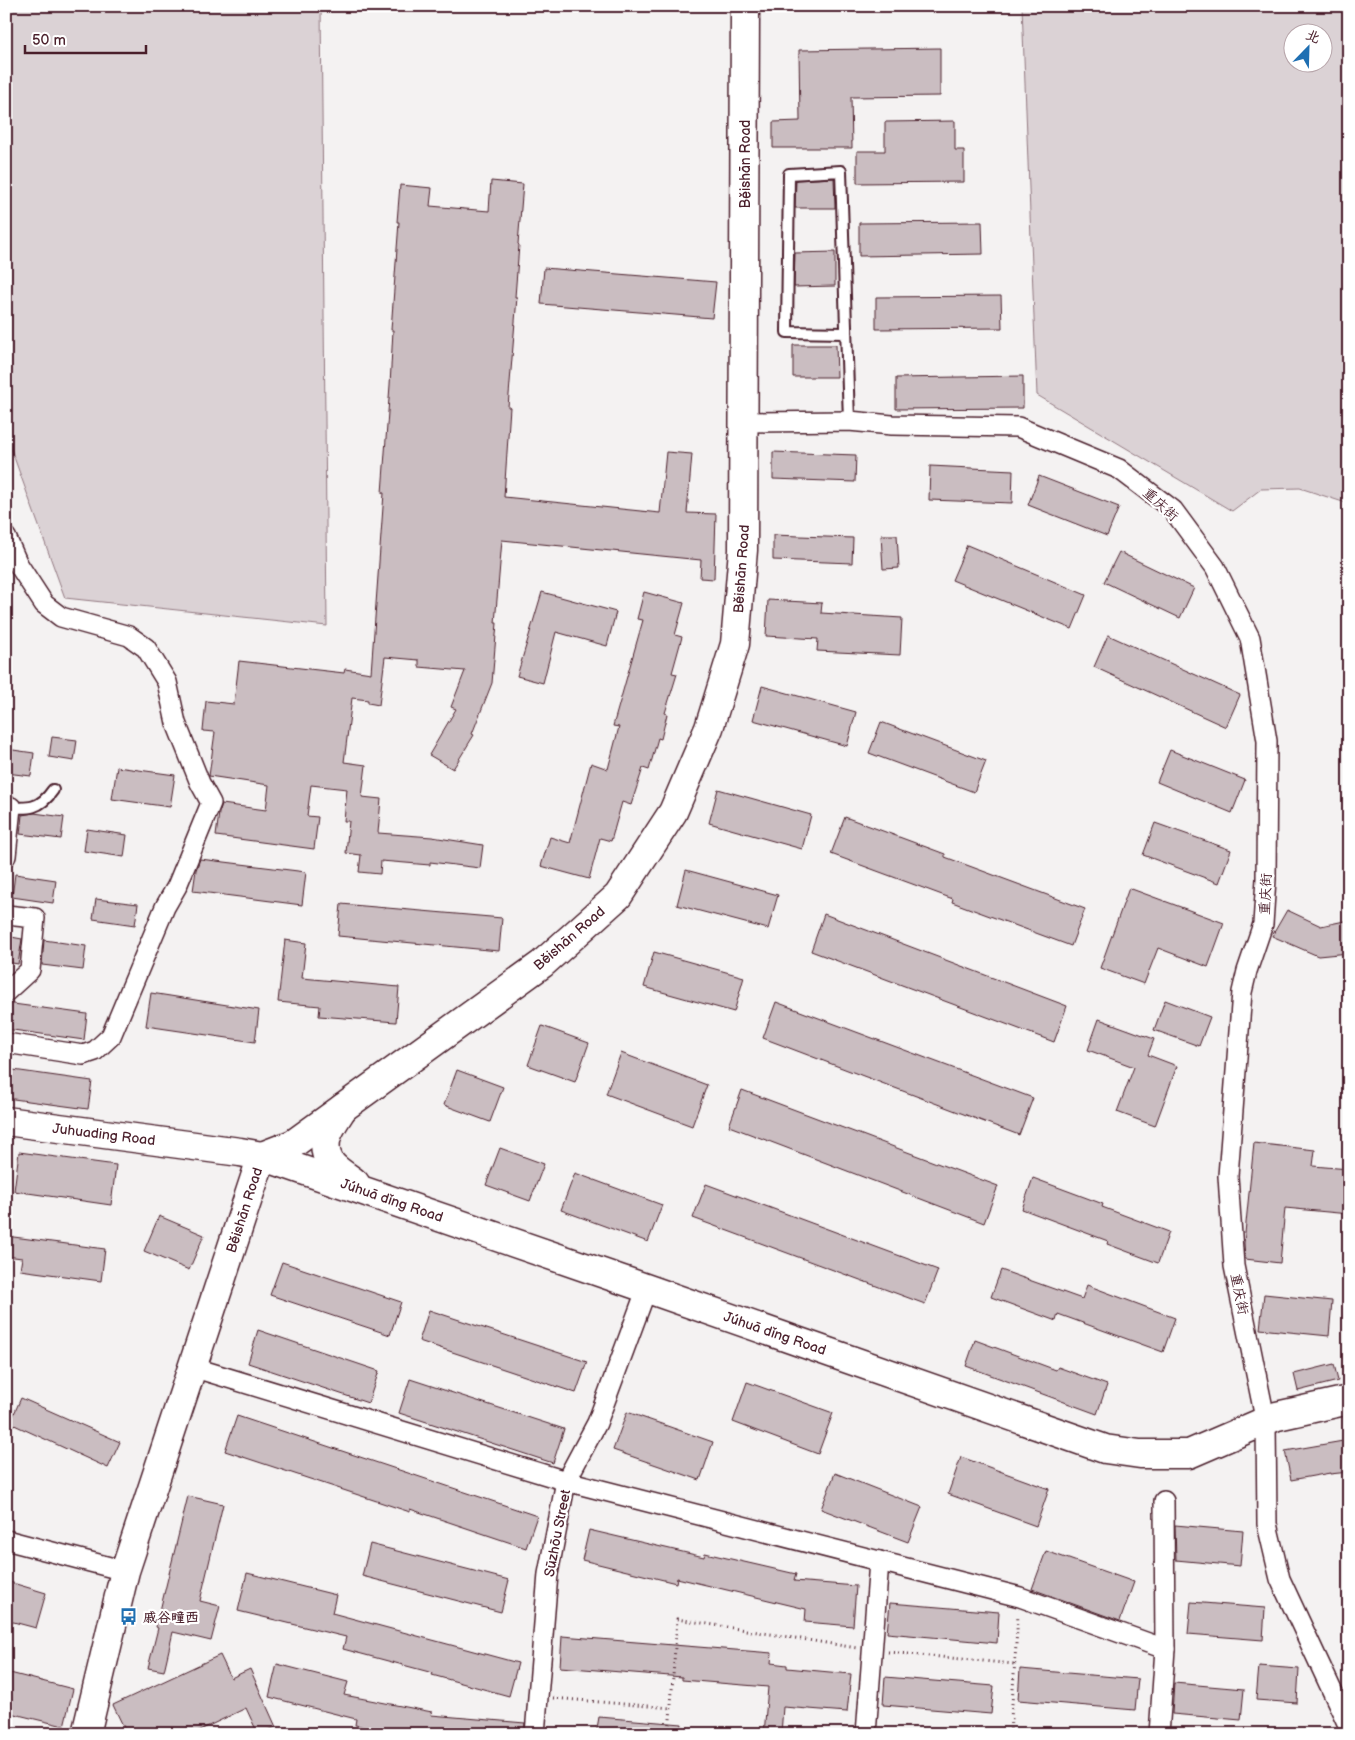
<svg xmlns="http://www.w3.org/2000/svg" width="1355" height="1740" font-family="'Balsamiq Sans','LXGW WenKai TC',sans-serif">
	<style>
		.green { fill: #dbd2d5; stroke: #927880; fill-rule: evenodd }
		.building { fill: #cabdc1; stroke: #4a1f2b }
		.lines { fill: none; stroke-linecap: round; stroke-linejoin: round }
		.lane-casing { stroke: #4a1f2b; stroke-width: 14 }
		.street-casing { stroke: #4a1f2b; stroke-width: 22 }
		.secondary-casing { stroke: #4a1f2b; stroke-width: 31 }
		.primary-casing { stroke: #4a1f2b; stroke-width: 31 }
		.path { stroke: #4a1f2b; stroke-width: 3; stroke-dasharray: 1 4; stroke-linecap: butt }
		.lane { stroke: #fff; stroke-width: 10 }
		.street { stroke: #fff; stroke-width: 19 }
		.secondary { stroke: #fff; stroke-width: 28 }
		.primary { stroke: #fff; stroke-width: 28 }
		.labels { text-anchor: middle; stroke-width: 4.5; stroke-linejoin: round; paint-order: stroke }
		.street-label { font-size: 14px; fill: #4a1f2b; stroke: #fff }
		.poi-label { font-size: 14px; font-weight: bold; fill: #4a1f2b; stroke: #fff; text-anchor: start }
	</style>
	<rect width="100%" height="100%" fill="#f4f2f2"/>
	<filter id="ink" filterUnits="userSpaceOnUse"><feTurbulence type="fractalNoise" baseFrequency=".02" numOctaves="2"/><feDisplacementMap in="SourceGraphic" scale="10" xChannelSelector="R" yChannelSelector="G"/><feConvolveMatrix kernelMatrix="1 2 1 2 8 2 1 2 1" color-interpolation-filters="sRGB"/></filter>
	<g filter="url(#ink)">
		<!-- green -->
		<g class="green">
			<polygon points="6,6 321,6 327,626 65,598 6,435"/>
			<path d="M 1022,6 L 1349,6 L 1349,504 L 1300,488 L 1261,489 L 1232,511 L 1037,395 ZM 1292,32 L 1322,32 L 1322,62 L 1292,62 Z"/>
		</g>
		<!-- building -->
		<g class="building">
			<polygon points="940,48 940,96 851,97 852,148 773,148 773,122 800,121 799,50"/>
			<polygon points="955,121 955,150 964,150 964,182 857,183 857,151 885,151 885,122"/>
			<polygon points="834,178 835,208 795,208 796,180"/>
			<polygon points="491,181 523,184 518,244 519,245 515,297 517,297 508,407 510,407 504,497 660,513 666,452 692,454 687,513 716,514 714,579 700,578 701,560 502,540 495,623 497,623 492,683 472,734 474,735 453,769 429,755 456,709 451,707 465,671 419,667 419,660 385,657 379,705 368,703 368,700 352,698 344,762 366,765 362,797 381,799 378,833 432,837 483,845 480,868 430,862 430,865 381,861 380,874 359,872 361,855 346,853 349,821 344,821 347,789 311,785 307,816 318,817 314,849 216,836 219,813 222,804 266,810 269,785 209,776 215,732 203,731 206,701 234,704 239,661 344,673 345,669 371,673 384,493 382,493 390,385 393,330 391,330 399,222 397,222 400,185 432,188 430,206 489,211"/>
			<polygon points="982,222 983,254 859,256 859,223"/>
			<polygon points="835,252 835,286 794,287 795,253"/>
			<polygon points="544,268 716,282 712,318 541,304"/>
			<polygon points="1001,296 1002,328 876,329 876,297"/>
			<polygon points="793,345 836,345 837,377 793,377"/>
			<polygon points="1023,376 1023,408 896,409 896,378"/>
			<polygon points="773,452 856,455 855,482 773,479"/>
			<polygon points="930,466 1013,470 1012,503 929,500"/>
			<polygon points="1039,476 1119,507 1107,536 1028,505"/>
			<polygon points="773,535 853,538 852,563 773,560"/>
			<polygon points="881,535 897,535 899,568 883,569"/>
			<polygon points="967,545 1086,595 1072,629 952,580"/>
			<polygon points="1119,552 1194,588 1180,618 1104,582"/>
			<polygon points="542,592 616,612 607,646 556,632 543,683 517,676"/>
			<polygon points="644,592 684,603 675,635 682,637 672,673 677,674 665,713 667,714 661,739 658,738 649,770 643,768 631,805 622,802 611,841 600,838 589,879 541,866 550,837 570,843 591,763 608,769 619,727 613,726 643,620 637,619"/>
			<polygon points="768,600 822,603 821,613 902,618 900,655 817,651 818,639 766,636"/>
			<polygon points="1108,635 1240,695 1226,727 1094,667"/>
			<polygon points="762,686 856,712 847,746 753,720"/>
			<polygon points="881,722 986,761 974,792 869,753"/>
			<polygon points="52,737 77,740 74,761 49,757"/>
			<polygon points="6,749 34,753 31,776 6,773"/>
			<polygon points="1170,750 1245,780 1232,813 1157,782"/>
			<polygon points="117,767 175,775 170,807 112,799"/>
			<polygon points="718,789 811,815 802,849 709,823"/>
			<polygon points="34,813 64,817 61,839 20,834 22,815"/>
			<polygon points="845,817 945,854 945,857 1085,909 1071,946 952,902 953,899 831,854"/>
			<polygon points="1155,823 1231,850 1219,883 1143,855"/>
			<polygon points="87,829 127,835 124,857 84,851"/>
			<polygon points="200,859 306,872 302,905 193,891 196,870"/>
			<polygon points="686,870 778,895 768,929 677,905"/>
			<polygon points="15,874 56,880 53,903 12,897"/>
			<polygon points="1129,888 1224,923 1208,967 1158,948 1144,984 1100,968"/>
			<polygon points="96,899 138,904 135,925 93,919"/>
			<polygon points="341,904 502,918 499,951 338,936"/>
			<polygon points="1287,910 1321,926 1349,920 1349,953 1318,956 1272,936"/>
			<polygon points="824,914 1067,1006 1054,1042 811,951"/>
			<polygon points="6,936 22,939 18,964 6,962"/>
			<polygon points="44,940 86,946 83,970 42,965"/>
			<polygon points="285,940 306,943 302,978 399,987 396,1022 319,1016 320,1006 278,1002"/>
			<polygon points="654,952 744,977 734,1012 644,987"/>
			<polygon points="151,993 259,1010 255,1042 146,1026"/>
			<polygon points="1165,1000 1210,1017 1199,1046 1154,1030"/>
			<polygon points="776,1002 1033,1098 1019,1135 763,1038"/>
			<polygon points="6,1003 87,1014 84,1040 6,1029"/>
			<polygon points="1099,1019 1154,1039 1148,1055 1177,1066 1155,1126 1117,1112 1134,1067 1088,1050"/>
			<polygon points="542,1026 589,1043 575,1082 528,1065"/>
			<polygon points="621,1053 707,1085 692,1126 606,1094"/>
			<polygon points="6,1069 92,1081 88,1109 6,1098"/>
			<polygon points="457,1070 503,1087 490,1122 444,1105"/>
			<polygon points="742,1090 998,1186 984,1223 729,1126"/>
			<polygon points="1254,1143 1315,1150 1313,1166 1349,1169 1349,1214 1285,1208 1280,1263 1245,1259 1244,1243"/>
			<polygon points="500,1148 544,1164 530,1201 486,1185"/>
			<polygon points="19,1152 116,1165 111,1205 14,1191"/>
			<polygon points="575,1173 662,1205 648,1242 561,1210"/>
			<polygon points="1033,1178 1103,1204 1102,1207 1169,1232 1158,1263 1107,1244 1108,1241 1022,1209"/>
			<polygon points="706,1184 938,1270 925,1304 693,1218"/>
			<polygon points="159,1216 204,1235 189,1270 144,1251"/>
			<polygon points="6,1236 105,1249 101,1281 20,1270 22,1258 6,1256"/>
			<polygon points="282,1262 401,1302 390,1335 270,1295"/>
			<polygon points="1001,1270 1082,1299 1087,1285 1175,1318 1163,1352 1058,1314 1056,1321 991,1297"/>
			<polygon points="1264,1294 1332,1301 1329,1336 1260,1329"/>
			<polygon points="429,1310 587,1362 576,1393 419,1341"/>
			<polygon points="258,1330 379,1371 368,1403 248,1363"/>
			<polygon points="975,1340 1056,1370 1058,1367 1107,1385 1097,1414 966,1366"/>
			<polygon points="1334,1364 1338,1381 1298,1391 1294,1374"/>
			<polygon points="410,1379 564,1429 553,1463 399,1413"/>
			<polygon points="747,1382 833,1413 818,1454 733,1422"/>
			<polygon points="21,1398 120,1442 108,1468 10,1423"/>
			<polygon points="627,1412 713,1442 700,1480 613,1450"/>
			<polygon points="237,1416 537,1516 526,1548 410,1509 410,1512 225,1451"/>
			<polygon points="1349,1440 1349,1472 1330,1474 1330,1473 1291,1480 1285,1451"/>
			<polygon points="961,1457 1049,1489 1036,1526 948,1494"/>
			<polygon points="835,1473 922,1507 908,1542 821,1509"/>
			<polygon points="188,1496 223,1504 200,1601 220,1606 211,1641 173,1632 164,1671 148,1668 158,1628 156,1627"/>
			<polygon points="1175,1525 1243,1531 1240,1566 1176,1560"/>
			<polygon points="589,1530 704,1557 705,1553 796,1574 794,1581 856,1586 853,1626 805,1622 806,1609 677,1578 676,1583 582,1560"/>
			<polygon points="370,1544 509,1580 501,1612 362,1576"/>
			<polygon points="1046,1551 1134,1582 1120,1621 1032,1589"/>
			<polygon points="247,1573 336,1595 332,1613 518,1663 509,1696 432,1675 433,1673 343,1649 346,1637 238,1611"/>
			<polygon points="6,1581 46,1593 36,1628 6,1620"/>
			<polygon points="1191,1602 1265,1608 1263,1640 1188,1634"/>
			<polygon points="890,1603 999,1612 997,1643 887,1633"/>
			<polygon points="562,1636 772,1653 771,1663 787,1665 787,1668 851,1674 847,1712 783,1707 781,1734 764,1734 768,1687 682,1680 682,1677 560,1667"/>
			<polygon points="220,1655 231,1678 250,1669 276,1727 258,1734 246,1708 192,1734 127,1734 113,1705"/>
			<polygon points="277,1664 348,1682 344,1695 432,1712 431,1715 525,1723 524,1734 400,1734 355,1725 356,1719 269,1697"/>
			<polygon points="1259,1666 1299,1669 1297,1703 1256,1700"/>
			<polygon points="1020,1669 1138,1679 1135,1710 1018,1700"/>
			<polygon points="6,1672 73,1689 64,1726 6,1712"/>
			<polygon points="885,1677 994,1686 991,1714 883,1705"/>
			<polygon points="1174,1683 1244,1689 1241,1720 1172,1714"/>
			<polygon points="599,1717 682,1724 681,1734 596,1734"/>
		</g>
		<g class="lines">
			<defs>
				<g id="lane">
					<polyline points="846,333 787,332 789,174 841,171 849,421"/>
					<path d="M 7,807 C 29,809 40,809 53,790"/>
				</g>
				<g id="street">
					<polyline points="745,422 849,421 892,425 1018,427 1119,469 1173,510 1215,567 1250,638 1267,741 1266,879 1263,924 1247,971 1242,992 1228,1176 1234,1266 1266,1423 1267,1524 1280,1579 1349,1727"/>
					<polyline points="6,537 18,564 44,604 61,617 129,636 146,648 167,682 176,723 200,783 211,803 177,886 165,907 111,1036 95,1051 83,1055 6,1043"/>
					<polyline points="6,856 11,807"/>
					<polyline points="6,915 35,918 30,970 6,992"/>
					<polyline points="192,1367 566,1481 1020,1597 1165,1649"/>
					<polyline points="6,1540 125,1571"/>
					<polyline points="535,1734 548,1574 566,1481 597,1423 647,1288"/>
					<polyline points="866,1734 879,1561"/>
					<polyline points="1159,1734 1165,1649 1164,1501"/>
				</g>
				<g id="secondary">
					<path d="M 343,1108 C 332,1125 318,1142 330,1162 C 335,1170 348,1177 355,1183"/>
					<polyline points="6,1121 240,1152 262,1156 631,1283 1105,1449 1140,1454 1189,1454 1277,1416 1349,1400"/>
				</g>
				<polyline id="primary" points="86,1734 125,1571 262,1156 293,1144 542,964 618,896 673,812 709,728 735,644 743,550 745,6"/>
			</defs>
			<!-- lane casing -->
			<use href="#lane" class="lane-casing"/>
			<!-- street casing -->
			<use href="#street" class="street-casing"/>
			<!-- secondary casing -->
			<use href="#secondary" class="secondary-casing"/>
			<!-- primary casing -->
			<use href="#primary" class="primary-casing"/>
			<!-- path -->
			<g class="path">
				<polyline points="888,1652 1014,1664"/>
				<polyline points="553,1698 671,1708"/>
				<polyline points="669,1734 677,1619 857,1648"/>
				<polyline points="1010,1734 1018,1615"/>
			</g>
			<!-- lane -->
			<use href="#lane" class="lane"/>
			<!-- street -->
			<use href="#street" class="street"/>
			<!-- secondary -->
			<use href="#secondary" class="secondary"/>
			<!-- primary -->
			<use href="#primary" class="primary"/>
		</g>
	</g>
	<!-- icons -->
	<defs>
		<symbol id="bus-bare" viewBox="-9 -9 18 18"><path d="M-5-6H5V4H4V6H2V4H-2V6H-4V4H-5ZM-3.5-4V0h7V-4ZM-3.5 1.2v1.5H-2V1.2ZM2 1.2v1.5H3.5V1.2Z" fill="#1f6fb2" stroke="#fff" stroke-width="2.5" paint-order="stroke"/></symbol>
	</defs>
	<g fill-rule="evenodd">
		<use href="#bus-bare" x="116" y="1604" width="25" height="25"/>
	</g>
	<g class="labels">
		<!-- street labels -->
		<g class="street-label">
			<text transform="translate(745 164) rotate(-90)" y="5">Běishān Road</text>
			<text transform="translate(1161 504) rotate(42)" y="5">重庆街</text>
			<text transform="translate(741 569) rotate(-86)" y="5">Běishān Road</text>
			<text transform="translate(1265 894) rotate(-87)" y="5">重庆街</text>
			<text transform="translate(569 938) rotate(-41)" y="5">Běishān Road</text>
			<text transform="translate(104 1134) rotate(7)" y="5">Juhuading Road</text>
			<text transform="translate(392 1200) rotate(19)" y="5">Júhuā dǐng Road</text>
			<text transform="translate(244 1210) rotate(-72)" y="5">Běishān Road</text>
			<text transform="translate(1240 1294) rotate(79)" y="5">重庆街</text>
			<text transform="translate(775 1333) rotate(19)" y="5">Júhuā dǐng Road</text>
			<text transform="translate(557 1533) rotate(-79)" y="5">Sūzhōu Street</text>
		</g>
		<!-- poi labels -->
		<g class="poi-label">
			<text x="143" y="1622">戚谷疃西</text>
		</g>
	</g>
	<!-- margin -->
	<rect width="1355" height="1740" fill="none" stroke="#fff" stroke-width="25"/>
	<rect x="12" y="12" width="1330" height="1715" fill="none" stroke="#4a1f2b" stroke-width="2" filter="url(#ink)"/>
	<!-- north arrow -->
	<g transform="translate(1308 48) rotate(23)"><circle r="24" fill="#ffffff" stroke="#b7a5aa"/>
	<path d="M0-4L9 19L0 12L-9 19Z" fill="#1f6fb2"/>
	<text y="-8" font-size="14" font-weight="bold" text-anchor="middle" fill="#4a1f2b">北</text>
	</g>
	<!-- scale -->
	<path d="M25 45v8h121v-8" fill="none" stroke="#4a1f2b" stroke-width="2.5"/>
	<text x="32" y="45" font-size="15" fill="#4a1f2b" stroke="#ffffff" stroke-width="4" paint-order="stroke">50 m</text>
</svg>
